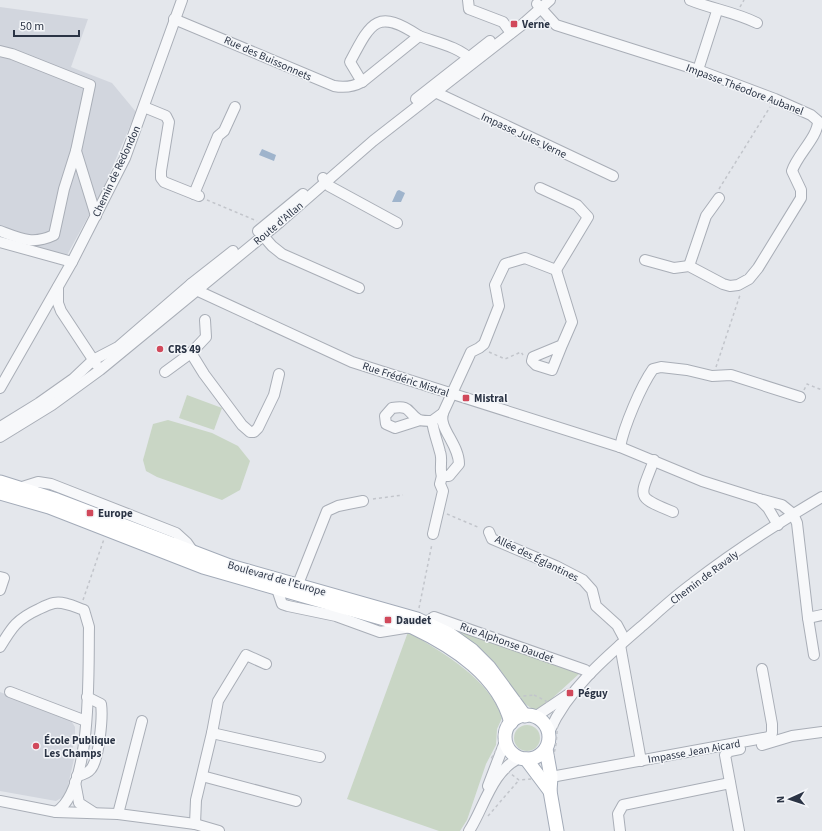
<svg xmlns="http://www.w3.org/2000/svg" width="822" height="831" font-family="'Source Sans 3',sans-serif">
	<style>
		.built { fill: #d2d6de }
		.green { fill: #c9d6c5 }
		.water { fill: #9fb4cc }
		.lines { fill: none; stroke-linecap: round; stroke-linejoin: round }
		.minor-casing { stroke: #a9aeb7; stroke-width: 12 }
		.major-casing { stroke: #a3abb8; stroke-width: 15 }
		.path { stroke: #c2c5cb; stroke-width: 1.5; stroke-dasharray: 3 3; stroke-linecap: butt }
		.minor { stroke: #f7f8fa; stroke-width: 10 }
		.major { stroke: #fff; stroke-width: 13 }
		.poi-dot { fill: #d1495b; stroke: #f4f6f9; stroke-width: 1.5 }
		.labels { text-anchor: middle; stroke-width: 3; stroke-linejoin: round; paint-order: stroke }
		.poi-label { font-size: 11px; font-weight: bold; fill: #2b3445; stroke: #f4f6f9; text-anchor: start }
		.street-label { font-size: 11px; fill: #2b3445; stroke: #f4f6f9 }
	</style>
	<rect width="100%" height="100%" fill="#e4e7ec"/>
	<!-- built -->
	<g class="built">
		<polygon points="0,7 88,19 71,67 112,83 136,112 102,191 66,257 0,236"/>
		<polygon points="0,692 70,719 75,727 75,742 71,751 74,759 67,790 63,797 56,801 0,791"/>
	</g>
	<!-- green -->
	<g class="green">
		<polygon points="187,395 222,408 214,430 179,418"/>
		<polygon points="168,420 212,433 238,446 250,461 240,490 222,500 157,477 146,471 143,460 153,424"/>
		<path d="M 441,622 L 580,673 L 546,704 L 535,710 C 515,702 508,676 493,661 C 479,645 459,633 441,622 Z"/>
		<path d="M 408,632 C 442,652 490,679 502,718 L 497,729 L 496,745 L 486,764 L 467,820 L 460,831 L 439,831 L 347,799 Z"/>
		<circle cx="527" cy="738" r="13"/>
	</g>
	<!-- water -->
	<g class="water">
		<polygon points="262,149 276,155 274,161 259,155"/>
		<polygon points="399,190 405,193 401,202 392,202 397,191"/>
	</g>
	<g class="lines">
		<defs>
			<g id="minor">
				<polyline points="468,0 469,9 503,22 511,33"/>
				<path d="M 690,0 C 712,9 735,12 757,23"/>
				<path d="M 537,4 L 556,25 L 698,70 L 775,99 L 811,115 L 818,121 C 818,137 797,155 792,171 L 801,190 L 801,198 L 758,268 L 749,279 L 738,285 L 730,286 L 723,284 L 689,266 L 674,268 L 645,260"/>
				<path d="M 174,19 L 334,86 C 345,88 353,87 362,82 L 419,36 C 435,42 460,47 471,60"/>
				<polyline points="0,51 12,54 90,85 76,151 96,216"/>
				<polyline points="698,70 717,11"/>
				<path d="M 362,82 L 350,62 C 371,22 377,8 419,36"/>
				<polyline points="431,88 435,92 613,176"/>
				<polyline points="416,99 490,41"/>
				<polyline points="144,107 166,116 169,122 161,171 161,178 164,182 199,196"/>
				<polyline points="323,178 329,186 397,223"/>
				<polyline points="540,188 577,205 588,217 556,270"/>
				<polyline points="194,194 218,136 224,131 235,107"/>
				<path d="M 0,231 C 21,239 33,245 54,235 L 64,189 L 76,151"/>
				<polyline points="258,231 303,194"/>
				<polyline points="259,231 272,246 282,254 359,288"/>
				<polyline points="0,242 72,262"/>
				<polyline points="689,266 706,216 719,198"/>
				<polyline points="191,284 196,290 352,362 620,447 702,481 759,499 782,505 793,514 797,523 808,618 822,615"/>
				<polyline points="58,287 58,303 61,311 96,364"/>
				<polyline points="191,353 204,374 242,425 250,432 254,432 258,428 274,395 279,374"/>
				<polyline points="165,372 191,353 206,337 205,320"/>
				<polyline points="0,388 72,262 125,158 182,0"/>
				<path d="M 420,420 L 395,428 L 386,424 L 385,416 L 392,408 C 412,405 406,412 419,420 C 423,421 428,421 432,421 L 443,413 L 471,352 L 479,348 L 484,344 L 499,306 L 495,285 L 505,264 L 525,258 L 556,270 L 572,322 L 562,345 L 533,357 L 532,361 L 536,365 L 552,370 L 562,345"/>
				<path d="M 432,421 C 434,434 437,440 440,452 C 443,460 439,468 442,476 L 449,476 L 459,464 C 459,444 438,428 443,413"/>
				<polyline points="0,427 39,403 73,379 93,360 118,347 191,284 233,251"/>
				<polyline points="0,437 52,405 100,370 280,222 373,141 523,24 550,0"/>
				<path d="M 620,447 C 624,426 641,386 653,369 L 661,367 L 687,370 L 712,376 L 731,375 L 800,397"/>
				<path d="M 654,460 C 640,498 634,496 673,512"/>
				<polyline points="19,488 38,482 51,484 176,533 187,543 194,553"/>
				<polyline points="759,499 768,508 778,525"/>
				<polyline points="489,532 492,539 556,566 583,580 592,590 596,606 617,625 625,640"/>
				<polyline points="433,534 443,491 440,484 442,476"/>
				<polyline points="0,577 4,578 0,590"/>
				<polyline points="298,584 327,511 338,506 363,501"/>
				<polyline points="277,589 282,604 288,606 336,616 380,632 411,627"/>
				<polyline points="808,618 814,655"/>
				<polyline points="425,623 434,617 585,670 590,674"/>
				<polyline points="620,645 641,761"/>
				<path d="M 0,647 C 12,627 17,619 39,609 C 43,607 49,604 54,603 C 64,601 75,607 84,610 L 89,627 C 88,668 93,789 56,812"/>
				<polyline points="10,692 86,721"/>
				<polyline points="535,717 569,694"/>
				<path d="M 549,732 C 568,689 607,656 642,626 C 659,611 675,596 693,583 C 734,551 778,523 822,497"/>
				<polyline points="212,733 320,757"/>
				<polyline points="762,745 792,736 822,732"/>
				<path d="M 77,776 C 82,775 88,773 91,769 C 99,759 103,717 101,704 L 87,697"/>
				<polyline points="202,776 296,801"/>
				<polyline points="551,777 769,737 772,733 772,724 762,669"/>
				<polyline points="75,782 79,803 93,812"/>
				<polyline points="488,786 506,739"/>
				<polyline points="0,801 56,812 118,814 195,824 219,831"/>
				<polyline points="118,814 142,721"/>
				<polyline points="195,824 196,800 212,733 218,701 246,655 266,664"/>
				<path d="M 469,831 C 484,808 492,770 520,758"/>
				<polyline points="620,831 618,814 623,805 730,783"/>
				<polyline points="739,831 725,755 730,751 740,749"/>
			</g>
			<g id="major">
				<polyline points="0,482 57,500 230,566 417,619 451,635 472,650 489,667 525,716"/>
				<path d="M 0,493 L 49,507 L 203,567 L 412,627 C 454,647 499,676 511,723"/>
				<circle cx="527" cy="737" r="22"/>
				<polyline points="546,749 551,777 550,791 557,831"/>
				<polyline points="526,759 550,791"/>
			</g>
		</defs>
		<!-- minor casing -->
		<use href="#minor" class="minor-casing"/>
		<!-- major casing -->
		<use href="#major" class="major-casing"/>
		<!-- path -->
		<g class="path">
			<polyline points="740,7 744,0"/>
			<polyline points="719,189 770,107"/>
			<polyline points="207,200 257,221"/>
			<polyline points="489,352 505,359 521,352 523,355"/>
			<polyline points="716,367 740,295"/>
			<polyline points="804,390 807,384 822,390"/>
			<polyline points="373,499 403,495"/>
			<polyline points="447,514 480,528"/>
			<polyline points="83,600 104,539"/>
			<polyline points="419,608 432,544"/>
			<path d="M 534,695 L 546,701 L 559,718 C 557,727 557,735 556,744 C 555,752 552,756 553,764 L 532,779 L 519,780 L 491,759 L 499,745 L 499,731 L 504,718 L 502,708 L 523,696 Z"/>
			<polyline points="488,816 519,780"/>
		</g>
		<!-- minor -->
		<use href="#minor" class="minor"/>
		<!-- major -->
		<use href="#major" class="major"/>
	</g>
	<!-- markers -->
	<g class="poi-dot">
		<rect x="510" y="20" width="8" height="8" rx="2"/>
		<circle cx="160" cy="349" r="4"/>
		<rect x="462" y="394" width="8" height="8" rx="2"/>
		<rect x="86" y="509" width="8" height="8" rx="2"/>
		<rect x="384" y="616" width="8" height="8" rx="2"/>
		<rect x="566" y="689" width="8" height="8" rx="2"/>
		<circle cx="36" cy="746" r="4"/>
	</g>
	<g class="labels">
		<!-- poi labels -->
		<g class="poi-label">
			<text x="522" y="28">Verne</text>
			<text x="168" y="353">CRS 49</text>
			<text x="474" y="402">Mistral</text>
			<text x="98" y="517">Europe</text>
			<text x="396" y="624">Daudet</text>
			<text x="578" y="697">Péguy</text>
			<text x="44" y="744">École Publique<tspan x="44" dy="13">Les Champs</tspan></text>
		</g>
		<!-- street labels -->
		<g class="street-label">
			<text transform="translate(268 58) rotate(24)" y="4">Rue des Buissonnets</text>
			<text transform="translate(745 89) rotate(21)" y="4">Impasse Théodore Aubanel</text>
			<text transform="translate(524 135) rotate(25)" y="4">Impasse Jules Verne</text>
			<text transform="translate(116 171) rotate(-65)" y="4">Chemin de Redondon</text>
			<text transform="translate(278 223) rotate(-40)" y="4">Route d'Allan</text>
			<text transform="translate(406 379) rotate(18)" y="4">Rue Frédéric Mistral</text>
			<text transform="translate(537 558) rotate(26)" y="4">Allée des Églantines</text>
			<text transform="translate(704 577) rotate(-37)" y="4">Chemin de Ravaly</text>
			<text transform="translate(277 578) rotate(16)" y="4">Boulevard de l'Europe</text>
			<text transform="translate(507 642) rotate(20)" y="4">Rue Alphonse Daudet</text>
			<text transform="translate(694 751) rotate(-10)" y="4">Impasse Jean Aicard</text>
		</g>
	</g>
	<!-- north arrow -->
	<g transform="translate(790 799) rotate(267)" stroke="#f4f6f9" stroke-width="3" paint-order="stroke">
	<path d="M0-3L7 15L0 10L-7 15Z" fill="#2b3445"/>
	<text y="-6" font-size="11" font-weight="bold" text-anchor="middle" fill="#2b3445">N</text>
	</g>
	<!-- scale -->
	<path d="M14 30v6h65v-6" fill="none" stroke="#2b3445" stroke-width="2"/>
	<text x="20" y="30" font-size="12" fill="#2b3445" stroke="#f4f6f9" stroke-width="3" paint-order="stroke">50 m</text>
</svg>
